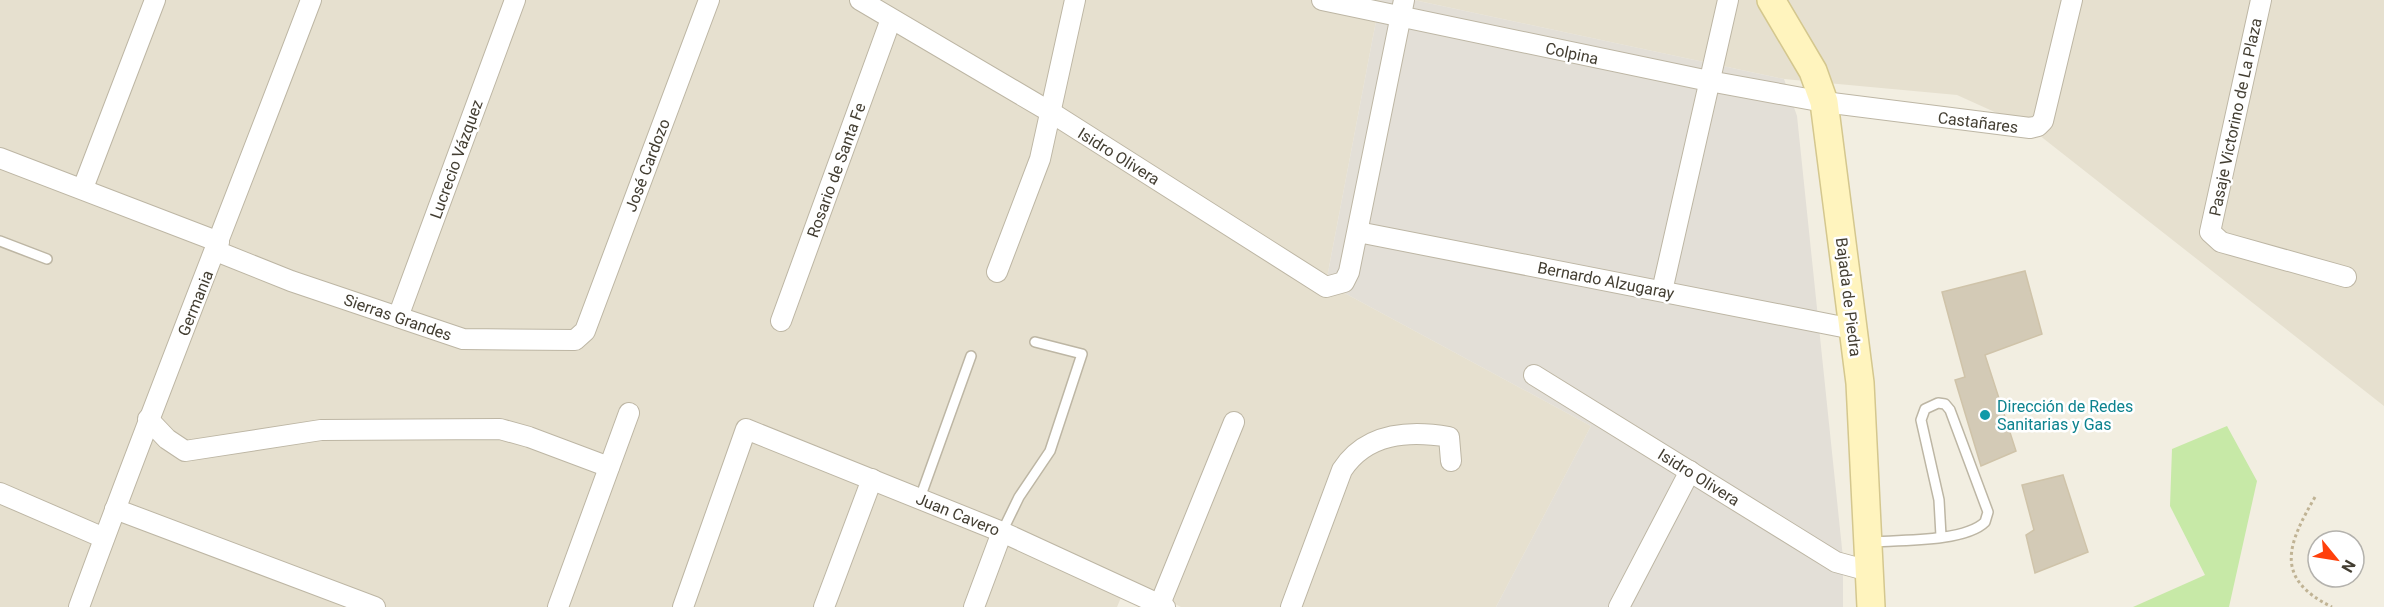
<svg xmlns="http://www.w3.org/2000/svg" width="2384" height="607" font-family="Roboto,sans-serif">
	<style>
		.residential { fill: #e6e0cf }
		.industrial { fill: #e3dfd7 }
		.green { fill: #c7e9a7 }
		.building { fill: #d3cab6; stroke: #cfc3a9; stroke-width: 1.5 }
		.lines { fill: none; stroke-linecap: round; stroke-linejoin: round }
		.service-casing { stroke: #bdb6a4; stroke-width: 12 }
		.minor-casing { stroke: #bdb6a4; stroke-width: 22 }
		.secondary-casing { stroke: #d4c78e; stroke-width: 30 }
		.path { stroke: #c0b394; stroke-width: 3; stroke-dasharray: 3 3; stroke-linecap: butt }
		.service { stroke: #fff; stroke-width: 9 }
		.minor { stroke: #fff; stroke-width: 20 }
		.secondary { stroke: #fff4be; stroke-width: 27 }
		.culture-dot { fill: #0f9aa8; stroke: #fff; stroke-width: 2 }
		.labels { text-anchor: middle; stroke-width: 5; stroke-linejoin: round; paint-order: stroke }
		.street-label { font-size: 16px; fill: #433e32; stroke: #fff }
		.culture-label { font-size: 16px; fill: #0d838f; stroke: #fff; text-anchor: start }
	</style>
	<rect width="100%" height="100%" fill="#f2eee1"/>
	<!-- residential -->
	<g class="residential">
		<polygon points="0,0 1380,0 1326,283 1591,426 1496,607 1181,607 1128,581 1117,607 0,607"/>
		<polygon points="1414,0 2384,0 2384,406 2030,128 1957,95 1784,79"/>
	</g>
	<!-- industrial -->
	<polygon class="industrial" points="1380,0 1414,0 1784,79 1797,116 1843,558 1843,607 1496,607 1591,426 1326,283"/>
	<!-- green -->
	<polygon class="green" points="2227,426 2257,481 2229,607 2133,607 2205,575 2170,506 2172,449"/>
	<!-- building -->
	<g class="building">
		<polygon points="2025,271 2042,334 1985,355 2016,451 1981,466 1955,380 1965,377 1942,292"/>
		<polygon points="2063,475 2088,552 2035,573 2026,535 2034,530 2022,485"/>
	</g>
	<g class="lines">
		<defs>
			<g id="service">
				<polyline points="0,241 47,259"/>
				<polyline points="920,498 971,356"/>
				<polyline points="1002,532 1019,497 1050,451 1082,354 1035,342"/>
				<path d="M 1870,542 C 1899,540 1965,542 1985,522 L 1988,512 L 1950,410 L 1945,404 L 1938,403 L 1925,409 L 1921,420 L 1939,500 L 1941,536"/>
			</g>
			<g id="minor">
				<polyline points="860,0 1052,113 1326,287 1344,282 1349,272 1404,0"/>
				<polyline points="1322,0 1709,81 1824,102 2030,128 2038,126 2043,121 2072,0"/>
				<polyline points="2261,0 2210,232 2221,242 2346,277"/>
				<polyline points="0,158 219,242"/>
				<polyline points="83,188 155,0"/>
				<polyline points="1358,232 1853,329"/>
				<polyline points="216,251 291,281 463,339 575,340 585,331 709,0"/>
				<polyline points="997,272 1040,159 1075,0"/>
				<polyline points="1662,291 1728,0"/>
				<polyline points="398,317 515,0"/>
				<polyline points="781,321 891,19"/>
				<polyline points="1534,375 1836,562 1869,571"/>
				<polyline points="148,419 167,439 185,451 321,430 500,429 529,437 609,467"/>
				<polyline points="0,493 104,538"/>
				<polyline points="115,509 375,607"/>
				<polyline points="1160,604 1234,422"/>
				<path d="M 79,607 C 153,404 234,203 311,0"/>
				<polyline points="558,607 629,413"/>
				<polyline points="683,607 746,429 1002,532 1165,607"/>
				<polyline points="824,607 872,479"/>
				<polyline points="974,607 1002,532"/>
				<path d="M 1291,607 L 1342,470 C 1366,433 1408,430 1449,437 L 1451,461"/>
				<polyline points="1619,607 1690,471"/>
			</g>
			<polyline id="secondary" points="1771,0 1813,71 1824,102 1860,383 1871,607"/>
		</defs>
		<!-- service casing -->
		<use href="#service" class="service-casing"/>
		<!-- minor casing -->
		<use href="#minor" class="minor-casing"/>
		<!-- secondary casing -->
		<use href="#secondary" class="secondary-casing"/>
		<!-- path -->
		<path class="path" d="M 2315,497 C 2288,544 2273,578 2332,607"/>
		<!-- service -->
		<use href="#service" class="service"/>
		<!-- minor -->
		<use href="#minor" class="minor"/>
		<!-- secondary -->
		<use href="#secondary" class="secondary"/>
	</g>
	<!-- markers -->
	<circle class="culture-dot" cx="1985" cy="415" r="6"/>
	<g class="labels">
		<!-- street labels -->
		<g class="street-label">
			<text transform="translate(1572 53) rotate(12)" y="6">Colpina</text>
			<text transform="translate(2235 117) rotate(-78)" y="6">Pasaje Victorino de La Plaza</text>
			<text transform="translate(1978 122) rotate(7)" y="6">Castañares</text>
			<text transform="translate(1119 156) rotate(32)" y="6">Isidro Olivera</text>
			<text transform="translate(456 159) rotate(-70)" y="6">Lucrecio Vázquez</text>
			<text transform="translate(647 165) rotate(-69)" y="6">José Cardozo</text>
			<text transform="translate(836 170) rotate(-70)" y="6">Rosario de Santa Fe</text>
			<text transform="translate(1606 280) rotate(11)" y="6">Bernardo Alzugaray</text>
			<text transform="translate(1849 297) rotate(83)" y="6">Bajada de Piedra</text>
			<text transform="translate(195 303) rotate(-68)" y="6">Germania</text>
			<text transform="translate(398 317) rotate(19)" y="6">Sierras Grandes</text>
			<text transform="translate(1699 477) rotate(32)" y="6">Isidro Olivera</text>
			<text transform="translate(958 514) rotate(22)" y="6">Juan Cavero</text>
		</g>
		<!-- culture labels -->
		<g class="culture-label">
			<text x="1997" y="412">Dirección de Redes<tspan x="1997" dy="18">Sanitarias y Gas</tspan></text>
		</g>
	</g>
	<!-- north arrow -->
	<g transform="translate(2336 559) rotate(120)"><circle r="28" fill="#ffffff" stroke="#b4b2ad" stroke-width="1.5"/>
	<path d="M0-4.5L10 22L0 15L-10 22Z" fill="#ff400b"/>
	<text y="-9" font-size="16" font-weight="bold" text-anchor="middle" fill="#433e32">N</text>
	</g>
</svg>
